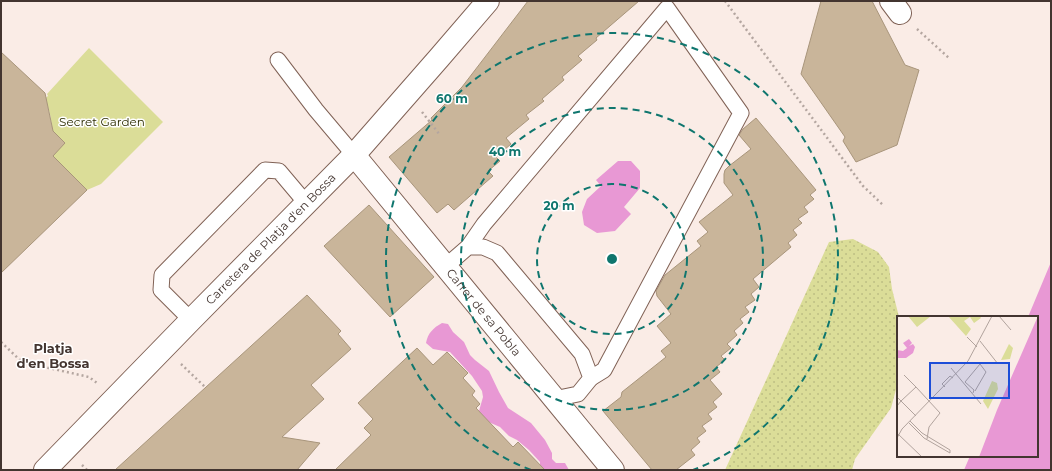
<svg xmlns="http://www.w3.org/2000/svg" width="1052" height="471" font-family="Montserrat,sans-serif">
	<style>
		.grass { fill: url(#grass-dots) }
		.garden { fill: #dbdd98 }
		.water { fill: #e898d4 }
		.building { fill: #c9b59a; stroke: #a8957b }
		.lines { fill: none; stroke-linecap: round; stroke-linejoin: round }
		.service-casing { stroke: #806256; stroke-width: 17 }
		.minor-casing { stroke: #806256; stroke-width: 24 }
		.tertiary-casing { stroke: #806256; stroke-width: 24 }
		.path { stroke: #b4a6a0; stroke-width: 2.5; stroke-dasharray: 2 3; stroke-linecap: butt }
		.service { stroke: #fff; stroke-width: 15 }
		.minor { stroke: #fff; stroke-width: 22 }
		.tertiary { stroke: #fff; stroke-width: 22 }
		.ring { fill: none; stroke: #0f766e; stroke-width: 2; stroke-dasharray: 7 5 }
		.labels { text-anchor: middle; stroke-width: 3; stroke-linejoin: round; paint-order: stroke }
		.park-label { font-size: 12px; fill: #2d2d01; stroke: #fff }
		.street-label { font-size: 12px; fill: #433530; stroke: #fff }
		.neighbourhood-label { font-size: 13px; font-weight: bold; fill: #433530; stroke: #fff }
		.inset-road { fill: none; stroke: #b1a39d; stroke-width: 1 }
		.view { fill: #1d4ed8; fill-opacity: 0.15; stroke: #1d4ed8; stroke-width: 2 }
		.inset-edge { fill: none; stroke: #433530; stroke-width: 2 }
		.centre { fill: #0f766e; stroke: #fff; stroke-width: 2 }
		.ring-label { font-size: 12px; text-anchor: middle; font-weight: bold; fill: #0f766e; stroke: #fff; stroke-width: 3; stroke-linejoin: round; paint-order: stroke }
	</style>
	<defs>
		<pattern id="grass-dots" width="8" height="8" patternUnits="userSpaceOnUse"><rect width="8" height="8" fill="#dbdd98"/><path d="M2 2h.1M6 6h.1" fill="none" stroke="#bdbe83" stroke-width="1.8" stroke-linecap="round"/></pattern>
	</defs>
	<rect width="100%" height="100%" fill="#faece6"/>
	<!-- grass -->
	<polygon class="grass" points="853,239 878,252 889,267 892,289 899,317 898,317 898,382 891,408 855,459 852,470 725,470 829,242"/>
	<!-- garden -->
	<path class="garden" d="M 89,48 L 163,122 L 101,184 L 87,190 L 53,156 C 53,141 53,111 44,99 L 48,96 L 47,94 Z"/>
	<!-- water -->
	<g class="water">
		<polygon points="618,161 631,161 640,171 640,188 624,207 631,214 615,231 597,233 584,225 582,212 587,199 601,186 596,180"/>
		<polygon points="1051,262 1051,470 964,470 970,456 1037,456 1037,317 1028,317"/>
		<path d="M 442,323 L 448,324 L 453,332 L 464,342 L 470,355 L 475,360 L 489,371 L 499,392 L 508,408 L 531,423 L 545,440 L 552,453 L 552,459 L 556,463 L 565,463 L 569,470 L 540,470 L 540,462 L 529,450 L 517,440 L 509,436 L 500,427 L 484,420 L 479,415 L 479,411 L 483,397 L 482,391 L 472,376 L 450,352 L 433,349 L 426,343 C 428,333 433,328 442,323 Z"/>
	</g>
	<!-- building -->
	<g class="building">
		<polygon points="528,1 639,1 596,38 597,40 578,56 582,60 562,77 564,80 542,99 544,101 526,115 529,119 506,138 511,144 496,157 500,161 488,171 493,176 454,210 448,204 437,213 389,157 432,120 431,118 462,87"/>
		<polygon points="821,1 872,1 905,65 919,70 897,145 856,162 843,141 845,137 801,74"/>
		<polygon points="1,52 45,93 53,131 65,143 53,156 87,190 1,273"/>
		<polygon points="756,118 816,190 810,195 814,199 804,207 808,212 798,219 802,223 793,230 797,235 788,243 791,247 753,279 759,287 751,294 755,300 745,307 749,312 740,319 743,323 734,331 737,335 727,344 731,348 721,356 725,360 716,367 720,372 710,380 722,394 713,402 717,407 708,414 712,419 702,426 706,431 697,438 700,442 691,450 695,455 676,470 652,470 603,411 621,397 622,392 666,357 661,351 671,343 657,326 671,314 657,296 656,291 665,275 701,246 697,241 708,232 699,222 733,195 724,183 724,174 725,170 729,166 751,149 739,135 743,129"/>
		<polygon points="369,205 434,277 390,317 324,246"/>
		<polygon points="307,295 341,331 338,334 351,349 311,385 324,399 282,437 320,443 297,470 115,470"/>
		<polygon points="417,348 433,365 447,352 468,373 463,378 475,391 472,395 480,404 476,408 513,447 518,442 545,470 335,470 371,435 364,428 373,419 358,403"/>
	</g>
	<g class="lines">
		<defs>
			<g id="service">
				<polyline points="278,60 316,110 354,155"/>
				<polyline points="468,247 484,224 667,8 741,113 604,370 591,378"/>
				<polyline points="446,266 468,247 483,247 497,253 582,354 591,378 578,394 554,399"/>
				<polyline points="191,320 161,290 162,275 265,170 279,171 306,203"/>
			</g>
			<g id="minor">
				<polyline points="891,1 900,13"/>
				<path id="s1" d="M 354,155 L 613,470"/>
			</g>
			<g id="tertiary">
				<path id="s2" d="M 45,470 L 191,320 L 354,155 L 439,58 L 488,1"/>
			</g>
		</defs>
		<!-- service casing -->
		<use href="#service" class="service-casing"/>
		<!-- minor casing -->
		<use href="#minor" class="minor-casing"/>
		<!-- tertiary casing -->
		<use href="#tertiary" class="tertiary-casing"/>
		<!-- path -->
		<g class="path">
			<polyline points="725,1 863,186 883,205"/>
			<polyline points="917,29 949,58"/>
			<polyline points="422,112 440,135"/>
			<polyline points="1,342 22,362 89,377 97,383"/>
			<polyline points="181,364 205,387"/>
			<polyline points="82,465 87,470"/>
		</g>
		<!-- service -->
		<use href="#service" class="service"/>
		<!-- minor -->
		<use href="#minor" class="minor"/>
		<!-- tertiary -->
		<use href="#tertiary" class="tertiary"/>
	</g>
	<!-- distance rings -->
	<g class="ring">
		<circle cx="612" cy="259" r="75"/>
		<circle cx="612" cy="259" r="151"/>
		<path d="M531 470A226 226 0 1 1 693 470"/>
	</g>
	<g class="labels">
		<!-- park labels -->
		<g class="park-label">
			<text x="102" y="126">Secret Garden</text>
		</g>
		<!-- street labels -->
		<g class="street-label">
			<text dy="4" stroke="none"><textPath href="#s2" startOffset="323">Carretera de Platja d'en Bossa</textPath></text>
			<text dy="4" stroke="none"><textPath href="#s1" startOffset="204">Carrer de sa Pobla</textPath></text>
		</g>
		<!-- neighbourhood labels -->
		<g class="neighbourhood-label">
			<text x="53" y="353">Platja<tspan x="53" dy="15">d'en Bossa</tspan></text>
		</g>
	</g>
	<!-- overview -->
	<g transform="translate(897 316)">
		<rect width="141" height="141" fill="#faece6"/>
		<path d="M 11,0 L 34,0 L 20,11 ZM 51,0 L 83,0 L 84,2 L 77,7 L 73,1 L 67,5 L 74,13 L 69,20 ZM 112,28 L 116,32 L 113,43 L 104,44 ZM 95,65 L 100,67 L 101,73 L 91,93 L 86,85 Z" fill="#dbdd98"/>
		<path d="M 141,0 L 141,141 L 82,141 L 100,94 ZM 12,23 L 15,27 L 12,30 L 16,28 L 18,31 L 16,37 L 9,42 L 0,42 L 0,34 L 6,35 L 10,32 L 6,27 Z" fill="#e898d4"/>
		<path class="inset-road" d="M 102,0 L 114,14M 70,21 L 80,31M 83,25 L 101,48M 54,52 L 84,88M 7,59 L 19,71M 68,66 L 83,48 L 89,56 L 78,75M 68,66 L 77,74 L 76,77M 48,71 L 45,68 L 53,60 L 56,62M 0,81 L 4,85 L 0,90M 19,100 L 4,85 L 19,71 L 43,97 L 32,111 L 30,123M 12,107 L 27,122 L 53,137 L 53,134 L 25,117 L 13,105M 0,117 L 25,141M 0,122 L 5,113 L 71,45 L 95,0"/>
		<path class="view" d="M 33,47 L 112,47 L 112,82 L 33,82 Z"/>
		<rect width="141" height="141" class="inset-edge"/>
	</g>
	<circle cx="612" cy="259" r="6" class="centre"/>
	<g class="ring-label">
		<text x="452" y="103">60 m</text>
		<text x="505" y="156">40 m</text>
		<text x="559" y="210">20 m</text>
	</g>
	<!-- border -->
	<rect width="1052" height="471" fill="none" stroke="#433530" stroke-width="4"/>
</svg>
